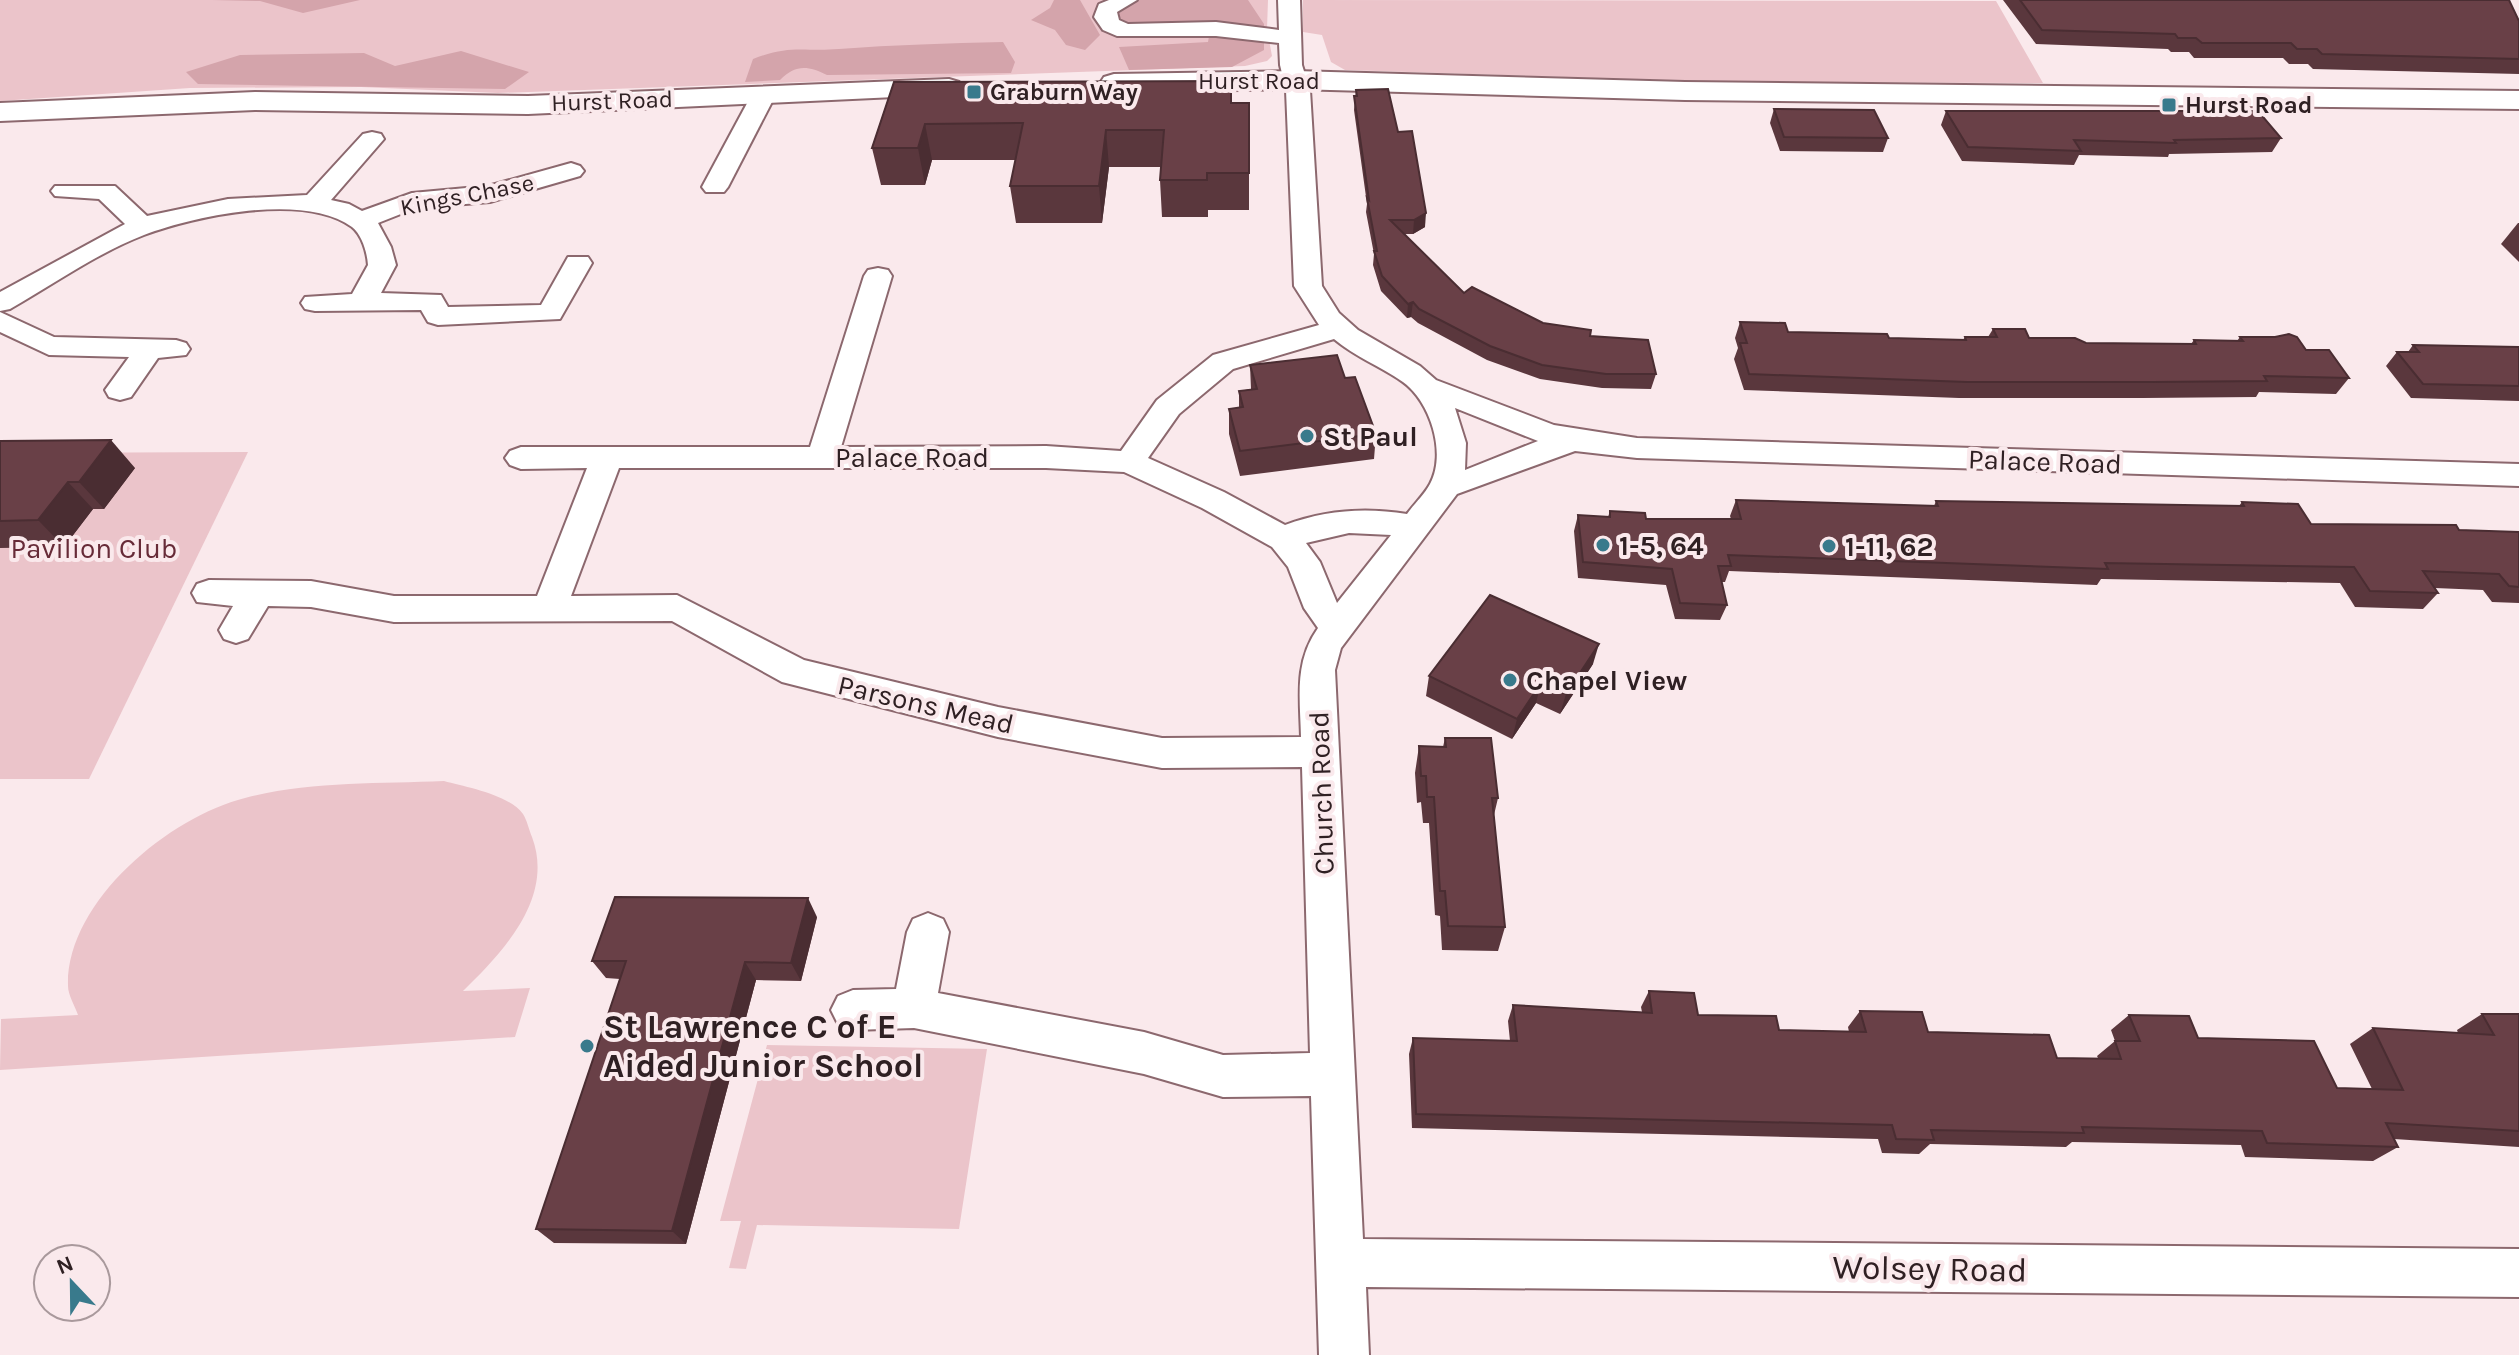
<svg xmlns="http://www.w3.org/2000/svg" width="2519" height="1355" font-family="Karla,sans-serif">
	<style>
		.green { fill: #ebc4ca }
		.forest { fill: #d4a4ab }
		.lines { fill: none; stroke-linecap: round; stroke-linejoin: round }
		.minor-casing { stroke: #8c686e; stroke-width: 4 }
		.major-casing { stroke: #8c686e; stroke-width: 4 }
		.minor { fill: #fff; fill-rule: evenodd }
		.major { fill: #fff; fill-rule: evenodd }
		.wall { fill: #5a373d }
		.shaded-wall { fill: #4a2d32 }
		.building { fill: #694047; stroke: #4a2d32; stroke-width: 2 }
		.poi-dot { fill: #397a8c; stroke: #fae9ec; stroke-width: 3 }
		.labels { text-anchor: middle; stroke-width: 8; stroke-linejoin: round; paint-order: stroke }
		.far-street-label { font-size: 24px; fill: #2f2023; stroke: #fae9ec }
		.far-poi-label { font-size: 24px; font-weight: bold; fill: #2f2023; stroke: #fae9ec; text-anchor: start }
		.poi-label { font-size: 28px; font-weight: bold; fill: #2f2023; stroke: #fae9ec; text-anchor: start }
		.street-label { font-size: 28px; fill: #2f2023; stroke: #fae9ec }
		.park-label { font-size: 28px; fill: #672b38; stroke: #fae9ec }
		.near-poi-label { font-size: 34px; font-weight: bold; fill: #2f2023; stroke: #fae9ec; text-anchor: start }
		.near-street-label { font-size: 34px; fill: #2f2023; stroke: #fae9ec }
	</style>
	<rect width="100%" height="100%" fill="#fae9ec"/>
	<!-- green -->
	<g class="green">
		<polygon points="0,0 1268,0 1267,29 1272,56 1267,61 1245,66 498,93 361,87 190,88 0,101"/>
		<polygon points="1303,0 1996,1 2043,83 1718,82 1345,70 1331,62 1322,35 1303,32"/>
		<polygon points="248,452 89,779 0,779 0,453"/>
		<path d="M 444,781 C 466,787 510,795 523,814 C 527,820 529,830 532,837 C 555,898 502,953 463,991 L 530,988 L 515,1037 L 0,1070 L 1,1019 L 78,1015 C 75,1006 68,995 68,986 C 66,902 169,817 245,798 C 309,781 378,784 444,781 Z"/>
		<polygon points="767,1045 987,1049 959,1229 757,1225 746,1269 729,1268 741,1221 720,1221"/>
	</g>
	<!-- forest -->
	<g class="forest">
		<polygon points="212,0 360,0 303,13 260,1"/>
		<polygon points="1054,0 1080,0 1100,35 1085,50 1066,45 1055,30 1031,20 1050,8"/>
		<polygon points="1114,0 1248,0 1264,24 1264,50 1232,67 1129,70 1119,47 1208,42 1210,31 1160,23 1124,23 1103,6"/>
		<path d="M 1003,42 L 1015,62 L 1011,73 L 827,75 C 808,66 796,64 780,80 L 745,82 L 753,59 C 791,44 803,52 839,49 C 894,45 948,43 1003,42 Z"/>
		<polygon points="461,51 529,72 505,89 198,84 186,72 240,55 364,53 395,66"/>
	</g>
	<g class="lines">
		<defs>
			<g id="minor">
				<path d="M 1109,0 L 1137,0 L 1117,12 L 1119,20 L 1128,24 L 1216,22 L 1279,30 L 1278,0 L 1300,0 L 1302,65 L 1310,90 L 1322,286 L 1339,313 L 1358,330 L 1420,366 L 1436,380 L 1554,425 L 1637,438 L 2519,464 L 2519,486 L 1637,458 L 1575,451 L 1457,494 L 1341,648 L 1335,670 L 1363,1239 L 2519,1249 L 2519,1297 L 1366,1287 L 1369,1355 L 1319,1355 L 1311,1096 L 1223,1097 L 1144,1074 L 914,1028 L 853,1030 L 838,1024 L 831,1010 L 838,996 L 853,990 L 896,989 L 907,932 L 913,919 L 928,913 L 943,919 L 949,932 L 938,993 L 1144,1032 L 1223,1055 L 1310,1053 L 1302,767 L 1162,768 L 998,737 L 782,682 L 672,621 L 394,622 L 311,607 L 268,606 L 248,639 L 236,643 L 224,639 L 219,630 L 233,606 L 197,602 L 192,593 L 197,584 L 209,580 L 311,581 L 394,596 L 537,596 L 587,468 L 521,469 L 510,465 L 505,458 L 510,451 L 521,447 L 810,447 L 864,276 L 868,270 L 878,268 L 888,270 L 892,276 L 841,447 L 1046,446 L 1121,451 L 1157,400 L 1213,355 L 1319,325 L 1294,286 L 1286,90 L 1280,65 L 1279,43 L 1216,36 L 1117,36 L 1103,30 L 1094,17 L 1099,4 ZM 1334,339 C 1355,357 1380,366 1403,382 C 1430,401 1447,453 1430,484 C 1424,495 1414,504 1407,514 C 1365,507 1325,510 1285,525 L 1224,492 L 1148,458 L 1179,414 L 1233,369 ZM 1455,408 L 1538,441 L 1465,470 L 1466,443 ZM 619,468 L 1046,468 L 1124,472 L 1202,508 L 1272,547 L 1288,567 L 1304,608 L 1318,628 C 1294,662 1300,697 1301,737 L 1162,738 L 998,707 L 804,660 L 677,595 L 571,596 ZM 1349,533 L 1391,535 L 1337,603 L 1320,562 L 1306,543 Z"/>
				<polygon points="763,89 771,91 775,96 728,187 724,192 706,192 702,187 751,96 755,91"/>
				<path d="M 372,132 L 381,134 L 384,139 L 331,200 L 349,204 L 362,211 L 412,193 L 488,186 L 571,163 L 580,166 L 584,171 L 580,176 L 490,202 L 416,208 L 378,223 L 391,247 L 396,265 L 381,293 L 441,295 L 448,307 L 541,305 L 568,257 L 588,257 L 592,263 L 560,319 L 438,325 L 428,322 L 421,310 L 315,311 L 305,309 L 301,303 L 305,297 L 352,294 L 368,265 C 367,252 362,235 352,227 C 304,192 195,216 144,235 C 97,253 54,284 10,309 L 0,311 L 0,292 L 125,224 L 99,199 L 55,196 L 51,191 L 55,186 L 115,186 L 147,216 L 228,199 L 307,195 L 363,134 Z"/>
				<polygon points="0,312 54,337 176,340 186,343 190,349 186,355 158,358 131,397 120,400 109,397 105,390 129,357 49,355 0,332"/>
			</g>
			<g id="major">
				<polygon points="1295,71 1685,82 2519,91 2519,109 1685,100 1295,89 1114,92 1104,89 1100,83 1104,77 1114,74"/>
				<polygon points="949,79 959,82 963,88 959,94 528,114 255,110 0,121 0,103 255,92 528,96"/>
			</g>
		</defs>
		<!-- minor casing -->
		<use href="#minor" class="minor-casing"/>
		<!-- major casing -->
		<use href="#major" class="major-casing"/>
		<!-- minor -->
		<use href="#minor" class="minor"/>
		<!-- major -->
		<use href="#major" class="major"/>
	</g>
	<!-- wall -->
	<g class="wall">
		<polygon points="2003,0 2509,0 2519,21 2519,74 2313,69 2308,64 2289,64 2283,58 2194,58 2189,52 2171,52 2168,49 2036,44"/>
		<polygon points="1231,81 1232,103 1249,103 1249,210 1208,210 1208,217 1162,217 1160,180 1161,167 1109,167 1102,223 1016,223 1010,186 1016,160 932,160 925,185 881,185 872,148 894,82"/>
		<polygon points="1356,90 1398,132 1425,227 1413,234 1404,234 1464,293 1543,323 1590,336 1656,374 1651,389 1602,388 1540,379 1487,360 1418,323 1411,317 1407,318 1381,291 1373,265 1374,254 1366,212 1367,204 1354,110"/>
		<polygon points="1774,109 1888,138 1883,152 1780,151 1770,123"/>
		<polygon points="1946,111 2281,138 2272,152 2169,154 2168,157 2079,155 2074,165 1962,161 1941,125"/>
		<polygon points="2518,223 2519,223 2519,262 2501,244"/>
		<polygon points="1740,322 1788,332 1889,338 1963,340 1965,337 1988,337 1993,329 2029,338 2086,343 2191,344 2194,340 2237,341 2240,337 2306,350 2349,378 2336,394 2259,392 2256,397 2143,398 1959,398 1744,390 1734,359 1738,348 1735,338"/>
		<polygon points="2413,345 2519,347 2519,401 2411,398 2386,366 2397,352 2408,352"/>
		<polygon points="1250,365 1345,378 1376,434 1374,459 1240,476 1229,434 1229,409 1239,408 1239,391 1251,389"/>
		<polygon points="0,441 135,468 104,509 93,509 64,547 0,548"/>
		<polygon points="1736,500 1934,506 1936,501 2239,506 2242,502 2311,524 2519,532 2519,603 2492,602 2483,590 2435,588 2438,593 2423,609 2355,607 2340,583 2101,579 2097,585 1729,571 1725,582 1721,582 1727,605 1720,620 1675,619 1666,585 1578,578 1574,531 1578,515 1608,517 1610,511 1646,519 1731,519 1730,516"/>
		<polygon points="1593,664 1560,714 1536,703 1512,739 1426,696 1429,676"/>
		<polygon points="1445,738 1498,798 1494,815 1505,927 1498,951 1442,950 1440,916 1435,915 1429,823 1423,823 1421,802 1417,803 1415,773 1419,746 1443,747"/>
		<polygon points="817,917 801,981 756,980 686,1244 554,1243 536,1229 620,979 606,978 592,961"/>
		<polygon points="1649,991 1698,1015 1779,1030 1849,1032 1848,1027 1860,1011 1928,1032 2057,1058 2098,1058 2097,1056 2115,1041 2111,1030 2129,1015 2198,1038 2337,1088 2372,1089 2350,1044 2373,1028 2458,1033 2457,1030 2482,1014 2519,1014 2519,1147 2394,1139 2398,1147 2373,1161 2245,1157 2241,1145 2072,1142 2066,1147 1930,1144 1919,1154 1882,1153 1878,1139 1412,1128 1409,1054 1413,1038 1510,1041 1508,1021 1513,1005 1642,1012 1641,1007"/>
	</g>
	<!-- shaded-wall -->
	<g class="shaded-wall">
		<polygon points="925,124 932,160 925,185 918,148"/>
		<polygon points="1106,130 1109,167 1102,223 1099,186"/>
		<polygon points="1426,213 1425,227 1413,234 1414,220"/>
		<polygon points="1413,302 1411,317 1407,318 1408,304"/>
		<polygon points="111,440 135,468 104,509 79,482"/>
		<polygon points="68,482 93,509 64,547 38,520"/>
		<polygon points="1599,644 1593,664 1560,714 1566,694"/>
		<polygon points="1541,683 1536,703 1512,739 1517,719"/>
		<polygon points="808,898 817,917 801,981 791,963"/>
		<polygon points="745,962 756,980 686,1244 672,1231"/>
	</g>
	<!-- building -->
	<g class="building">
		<polygon points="2020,0 2509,0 2519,21 2519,59 2322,54 2317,49 2297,49 2291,43 2202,43 2196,38 2178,38 2175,34 2042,30"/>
		<polygon points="1231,81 1231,103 1249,103 1249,173 1207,173 1207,180 1160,180 1164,130 1106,130 1099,186 1010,186 1023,123 925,124 918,148 872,148 894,82"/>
		<polygon points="1388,89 1398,132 1412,131 1426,213 1414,220 1390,220 1464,293 1472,287 1543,323 1591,330 1590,336 1648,340 1656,374 1606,374 1542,365 1490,346 1419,309 1413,302 1408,304 1382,276 1374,251 1377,251 1367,198 1369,200 1354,96 1357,96 1356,90"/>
		<polygon points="1774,109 1874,110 1888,138 1784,137"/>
		<polygon points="1946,111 2258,111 2281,138 2174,140 2176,143 2074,140 2081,151 1968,147"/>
		<polygon points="1740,322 1785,323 1788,332 1887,334 1889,338 1966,340 1965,337 1997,337 1993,329 2025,329 2029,338 2075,338 2086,343 2196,344 2194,340 2243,341 2240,337 2275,337 2289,334 2297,337 2306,350 2329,350 2349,378 2264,376 2267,381 2153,382 1967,382 1749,374 1740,343 1747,343"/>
		<polygon points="2413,345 2519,347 2519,386 2423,384 2397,352 2419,352"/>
		<polygon points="1337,355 1345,378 1355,377 1376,434 1240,451 1229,409 1243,407 1239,391 1257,389 1250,365"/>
		<polygon points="111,440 79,482 68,482 38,520 0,521 0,441"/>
		<polygon points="1736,500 1938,506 1936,501 2244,506 2242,502 2298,504 2311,524 2456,525 2459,530 2519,532 2519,587 2509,586 2499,574 2423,571 2438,593 2370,591 2354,567 2105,563 2108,569 1728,555 1731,566 1718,566 1727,605 1680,603 1672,569 1583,562 1578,515 1610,517 1610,511 1645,513 1646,519 1741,519"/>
		<polygon points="1490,595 1599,644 1566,694 1541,683 1517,719 1429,676"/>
		<polygon points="1445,738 1491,738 1498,798 1492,798 1505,927 1448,926 1445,891 1440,891 1434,797 1427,797 1426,776 1421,776 1419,746 1446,747"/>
		<polygon points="615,897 808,898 791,963 745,962 672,1231 536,1229 626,961 592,961"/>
		<polygon points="1649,991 1694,993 1698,1015 1776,1016 1779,1030 1866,1032 1860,1011 1922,1012 1928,1032 2049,1035 2057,1058 2121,1059 2115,1041 2140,1041 2129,1015 2189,1016 2198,1038 2314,1041 2337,1088 2403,1090 2373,1028 2494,1035 2482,1014 2519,1014 2519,1131 2386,1123 2398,1147 2267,1143 2262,1131 2082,1127 2084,1133 1931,1130 1934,1140 1896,1139 1892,1125 1416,1114 1413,1038 1517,1041 1513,1005 1652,1013"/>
	</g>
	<!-- markers -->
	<g class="poi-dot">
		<rect x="966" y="84" width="16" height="16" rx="4"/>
		<rect x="2161" y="97" width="16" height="16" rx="4"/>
		<circle cx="1307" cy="436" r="8"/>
		<circle cx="1603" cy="545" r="8"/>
		<circle cx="1829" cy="546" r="8"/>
		<circle cx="1510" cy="680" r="8"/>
		<circle cx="587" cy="1046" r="8"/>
	</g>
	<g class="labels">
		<!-- far-street labels -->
		<g class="far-street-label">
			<text x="1259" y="89">Hurst Road</text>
			<text transform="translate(612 101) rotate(-2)" y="8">Hurst Road</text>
			<text transform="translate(467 195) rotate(-11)" y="8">Kings Chase</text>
		</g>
		<!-- far-poi labels -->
		<g class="far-poi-label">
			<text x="990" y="100">Graburn Way</text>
			<text x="2185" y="113">Hurst Road</text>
		</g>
		<!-- poi labels -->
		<g class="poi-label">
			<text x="1323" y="446">St Paul</text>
			<text x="1619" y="555">1-5, 64</text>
			<text x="1845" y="556">1-11, 62</text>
			<text x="1526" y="690">Chapel View</text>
		</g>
		<!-- street labels -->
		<g class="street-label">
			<text x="912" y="467">Palace Road</text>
			<text transform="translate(2045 461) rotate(2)" y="10">Palace Road</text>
			<text transform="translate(926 704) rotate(13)" y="10">Parsons Mead</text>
			<text transform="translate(1321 793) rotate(-92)" y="10">Church Road</text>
		</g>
		<!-- park labels -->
		<g class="park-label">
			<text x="94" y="558">Pavilion Club</text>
		</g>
		<!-- near-poi labels -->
		<g class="near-poi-label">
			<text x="603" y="1038">St Lawrence C of E<tspan x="603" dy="39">Aided Junior School</tspan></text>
		</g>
		<!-- near-street labels -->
		<g class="near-street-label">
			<text transform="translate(1930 1268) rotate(1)" y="12">Wolsey Road</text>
		</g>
	</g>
	<!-- north arrow -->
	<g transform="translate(72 1283) rotate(338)"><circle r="38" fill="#fae9ec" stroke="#a9999c" stroke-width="2"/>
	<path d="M0-6L14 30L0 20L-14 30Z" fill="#397a8c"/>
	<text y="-12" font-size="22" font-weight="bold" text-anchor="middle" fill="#2f2023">N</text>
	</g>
</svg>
